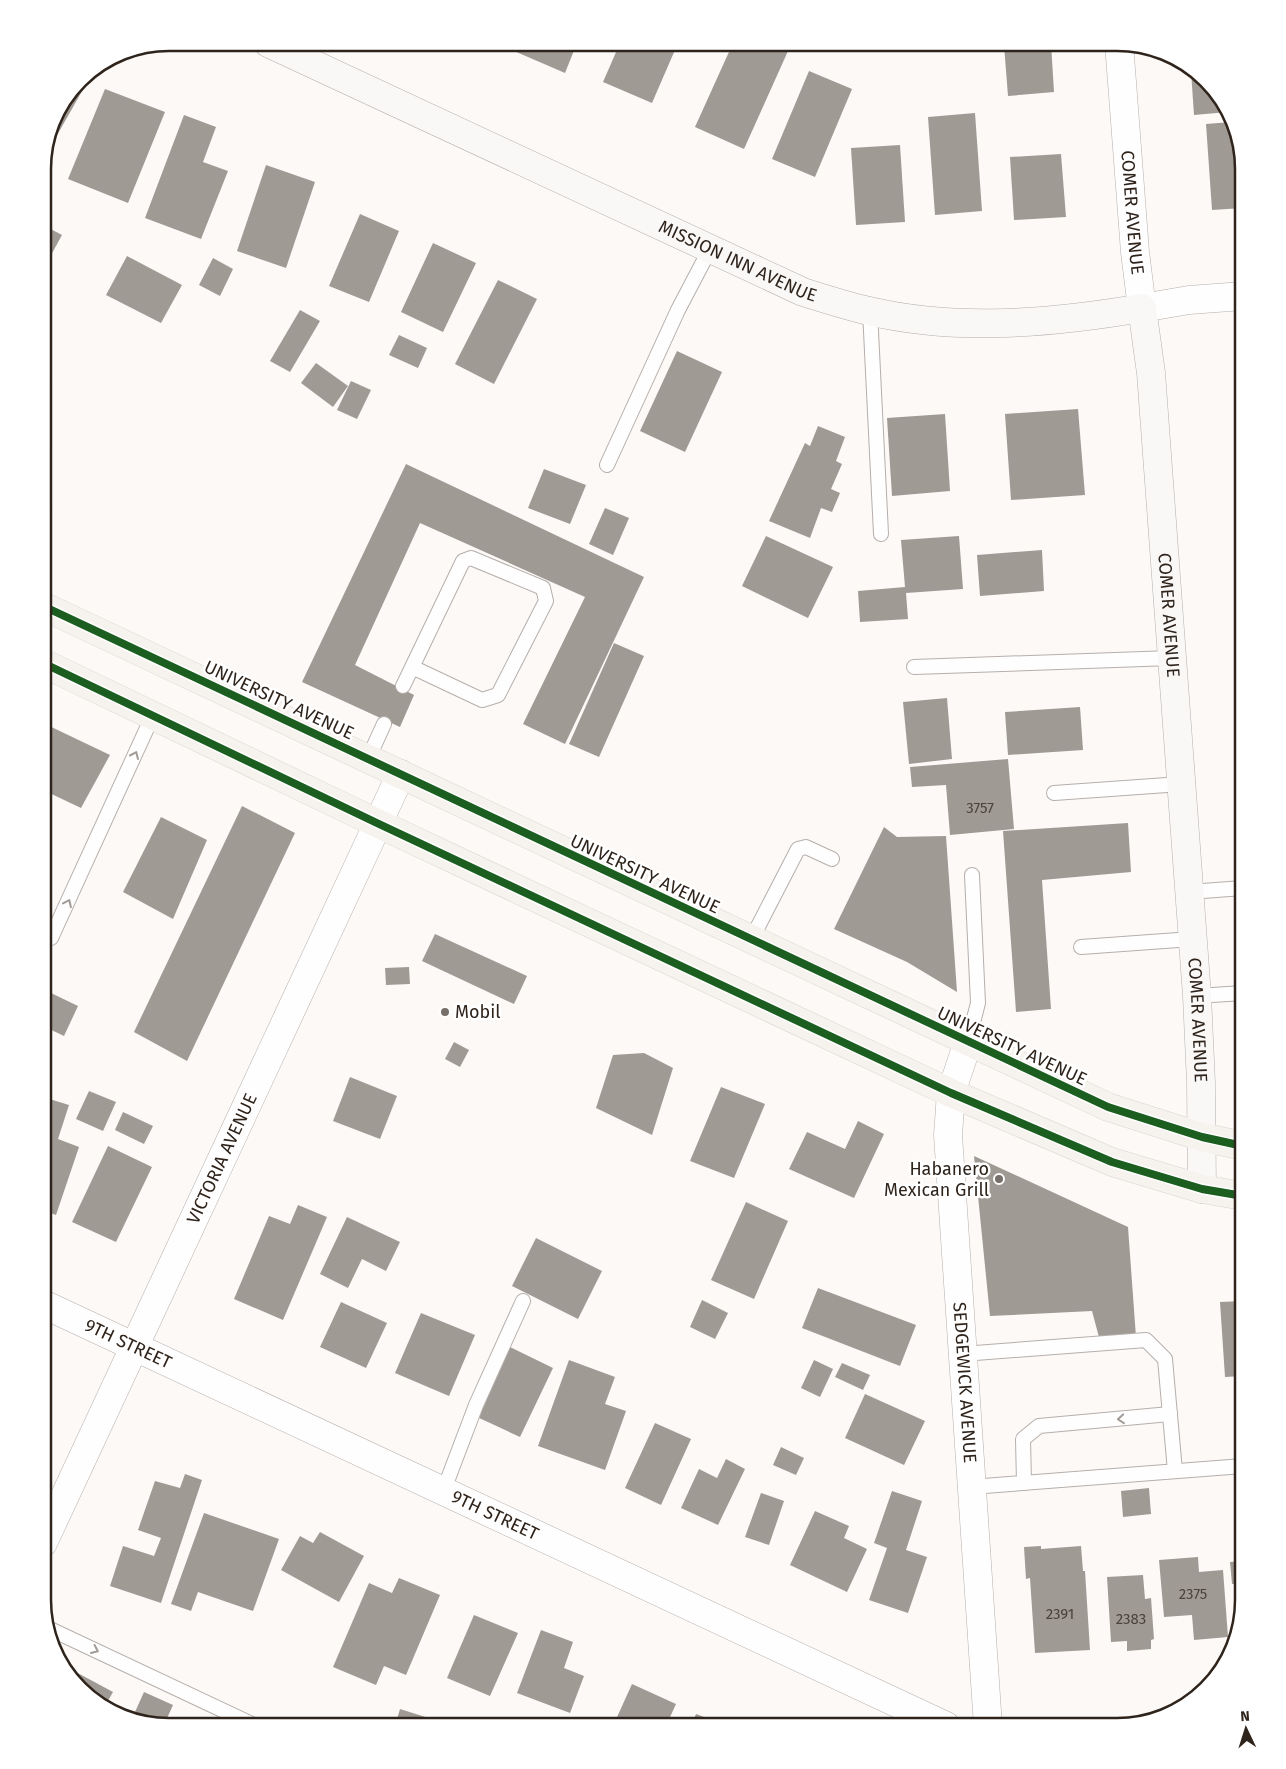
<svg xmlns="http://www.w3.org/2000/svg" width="1286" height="1769" font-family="'Fira Sans',sans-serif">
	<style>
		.building { fill: #a09a95 }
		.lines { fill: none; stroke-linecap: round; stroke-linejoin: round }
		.service-casing { stroke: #b6afab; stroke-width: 16 }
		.minor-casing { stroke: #b6afab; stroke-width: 29 }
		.tertiary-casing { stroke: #b6afab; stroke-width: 29 }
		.secondary-casing { stroke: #b6afab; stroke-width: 29 }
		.primary-casing { stroke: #d9d5d3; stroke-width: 29 }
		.service { stroke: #fffefe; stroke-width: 14 }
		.minor { stroke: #fffefe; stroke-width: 28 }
		.tertiary { stroke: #fffefe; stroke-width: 28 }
		.secondary { stroke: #faf8f7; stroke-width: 28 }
		.primary { stroke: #f6f2ee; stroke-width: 28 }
		.cycleway-casing { stroke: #fff; stroke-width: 11 }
		.cycleway { stroke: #1b5e20; stroke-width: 8 }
		.oneway { stroke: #a19c98 }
		.poi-dot { fill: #776f69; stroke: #fff; stroke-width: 2 }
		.labels { text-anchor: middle; stroke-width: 5; stroke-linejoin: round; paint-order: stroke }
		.number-label { font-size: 15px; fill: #4b423a }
		.street-label { font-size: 18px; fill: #2f241c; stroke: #fff }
		.poi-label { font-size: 18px; fill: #2f241c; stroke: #fff; text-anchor: start }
		.rim { fill: none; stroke: #2f241c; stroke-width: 2.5 }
	</style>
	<rect width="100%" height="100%" fill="#fcf9f7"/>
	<!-- building -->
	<g class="building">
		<polygon points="517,43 577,43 565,73 514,51"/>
		<polygon points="620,43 678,43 652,103 603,82"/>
		<polygon points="733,43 769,43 788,51 744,149 695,127"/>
		<polygon points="989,43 1015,43 1009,45 1051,43 1054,92 1008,96 1004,45 990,47"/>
		<polygon points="809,71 852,89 815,177 772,159"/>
		<polygon points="1191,71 1226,106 1228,112 1194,115"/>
		<polygon points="79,83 85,86 52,144 48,142 55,114"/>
		<polygon points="105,89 165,112 128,203 68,179"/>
		<polygon points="975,113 982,211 935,215 928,117"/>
		<polygon points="184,115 216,127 203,162 228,171 201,239 145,218"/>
		<polygon points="1231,122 1244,170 1243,208 1212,210 1206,124"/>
		<polygon points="900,145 905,222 856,225 851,148"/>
		<polygon points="1061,154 1066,217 1014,220 1010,157"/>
		<polygon points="266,165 315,182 286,268 237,251"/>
		<polygon points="360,214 399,231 369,302 329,286"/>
		<polygon points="43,225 62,235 44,268 43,267"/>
		<polygon points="433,243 476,263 443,332 401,312"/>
		<polygon points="127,256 182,285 161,323 106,295"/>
		<polygon points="213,258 233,269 220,296 199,285"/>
		<polygon points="498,280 537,299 494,384 455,364"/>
		<polygon points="300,310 320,321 290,372 270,361"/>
		<polygon points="399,335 427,348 418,368 389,355"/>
		<polygon points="677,351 722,372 685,452 640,431"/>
		<polygon points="316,363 348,386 333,407 301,383"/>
		<polygon points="351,381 371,390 357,419 337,410"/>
		<polygon points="1078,409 1085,495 1011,500 1005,414"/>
		<polygon points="945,414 950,491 892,496 887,418"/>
		<polygon points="818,426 845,437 836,461 842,464 831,489 840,493 832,512 821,508 810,538 769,521 805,443 810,446"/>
		<polygon points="1240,439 1243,439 1243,463 1242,463"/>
		<polygon points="406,464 644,577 565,744 523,724 585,597 420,523 355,665 414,695 400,727 302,682"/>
		<polygon points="544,469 586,485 570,524 528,508"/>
		<polygon points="605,508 629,518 613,555 589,544"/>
		<polygon points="766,536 833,567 808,618 742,586"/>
		<polygon points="959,536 963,589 906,593 908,619 860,622 858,591 905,587 901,540"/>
		<polygon points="1042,550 1044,591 980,596 977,555"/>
		<polygon points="614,643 644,656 599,757 569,744"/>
		<polygon points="947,698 952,759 909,764 903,702"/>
		<polygon points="1080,707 1083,750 1008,755 1005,712"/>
		<polygon points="43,723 110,755 81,808 43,790"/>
		<polygon points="1008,759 1014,829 950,835 946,785 912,787 910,767"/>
		<polygon points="242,806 295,833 187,1061 134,1032"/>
		<polygon points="161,817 207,840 173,919 123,892"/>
		<polygon points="1128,823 1131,872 1042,880 1051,1009 1016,1012 1003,831"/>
		<polygon points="884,827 897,837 946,836 957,992 907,962 834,929"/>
		<polygon points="435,934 527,976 514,1004 422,961"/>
		<polygon points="409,967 410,984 386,985 385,968"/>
		<polygon points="51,993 78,1006 64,1036 43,1026 43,1011"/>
		<polygon points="454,1042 469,1050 460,1067 445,1059"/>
		<polygon points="644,1053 673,1068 652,1135 596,1108 613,1055"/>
		<polygon points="350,1077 397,1096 380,1139 333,1121"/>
		<polygon points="721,1087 765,1104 734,1178 690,1161"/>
		<polygon points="89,1091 116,1102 103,1131 76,1119"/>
		<polygon points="43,1097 69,1105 58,1139 79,1147 56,1215 43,1210"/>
		<polygon points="123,1112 153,1126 144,1144 115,1130"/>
		<polygon points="858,1121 884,1134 854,1198 789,1169 807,1132 845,1149"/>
		<polygon points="108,1146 152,1167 116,1242 72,1222"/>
		<polygon points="974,1156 1128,1227 1136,1337 1100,1341 1092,1311 990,1316"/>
		<polygon points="746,1202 788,1221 754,1299 711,1280"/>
		<polygon points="298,1205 327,1217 283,1320 234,1299 269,1216 290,1224"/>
		<polygon points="347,1217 400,1242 386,1271 362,1259 348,1288 320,1274"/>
		<polygon points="536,1238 602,1271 578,1319 512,1286"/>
		<polygon points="818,1288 916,1325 900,1366 802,1328"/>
		<polygon points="702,1300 728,1313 715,1339 690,1327"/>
		<polygon points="1243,1301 1243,1376 1225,1377 1220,1302"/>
		<polygon points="341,1302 387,1323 366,1368 320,1347"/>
		<polygon points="421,1313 475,1335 449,1396 395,1373"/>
		<polygon points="510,1347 553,1368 520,1437 477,1417"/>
		<polygon points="569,1360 615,1377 605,1404 626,1411 605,1470 538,1446"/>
		<polygon points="814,1360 833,1369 820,1397 801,1388"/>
		<polygon points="842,1363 870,1375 863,1390 835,1377"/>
		<polygon points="43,1394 49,1397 43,1411"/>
		<polygon points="865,1394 925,1421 904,1465 845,1438"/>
		<polygon points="655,1423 691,1439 661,1505 625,1488"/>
		<polygon points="781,1447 804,1458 796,1475 773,1465"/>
		<polygon points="726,1459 745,1469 718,1525 681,1508 699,1469 717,1478"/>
		<polygon points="185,1474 202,1480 161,1603 110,1586 123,1546 154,1556 161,1538 138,1530 155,1481 180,1488"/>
		<polygon points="1149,1488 1151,1514 1123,1517 1121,1491"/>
		<polygon points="892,1491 922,1501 906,1550 927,1557 908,1613 869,1600 887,1548 874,1543"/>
		<polygon points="761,1493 784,1501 769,1545 745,1537"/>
		<polygon points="815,1511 849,1526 844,1538 867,1549 847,1592 790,1565"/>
		<polygon points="204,1513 279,1539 253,1611 198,1592 191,1611 171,1604"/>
		<polygon points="320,1532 364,1556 339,1602 281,1570 300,1536 313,1543"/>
		<polygon points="1041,1546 1041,1549 1081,1546 1083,1571 1085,1571 1090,1650 1035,1653 1030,1578 1026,1579 1024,1547"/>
		<polygon points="1198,1557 1199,1572 1223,1570 1228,1637 1194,1640 1192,1615 1164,1617 1159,1560"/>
		<polygon points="1243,1561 1243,1583 1232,1584 1230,1562"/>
		<polygon points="1143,1575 1145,1599 1151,1598 1154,1639 1151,1640 1151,1649 1127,1651 1127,1641 1111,1642 1107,1577"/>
		<polygon points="399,1578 440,1595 406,1675 384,1666 376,1685 333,1667 369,1583 392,1593"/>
		<polygon points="474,1615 518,1633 490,1696 447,1678"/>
		<polygon points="541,1630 573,1642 564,1668 584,1676 570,1713 517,1693"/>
		<polygon points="61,1664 113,1692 104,1708"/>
		<polygon points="632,1684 676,1704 666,1726 613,1726"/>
		<polygon points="144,1692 173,1705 164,1725 135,1712"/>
		<polygon points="400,1709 454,1726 395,1726"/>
		<polygon points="696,1714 723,1724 722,1726 691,1726"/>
	</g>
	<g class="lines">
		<defs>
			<g id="service">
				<polyline points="870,311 881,534"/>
				<polyline points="607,465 678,310 710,249"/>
				<polyline points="914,667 1172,658"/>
				<polyline points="403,686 463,561 471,558 543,588 546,601 498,695 482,700 412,667"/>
				<polyline points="368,759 384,724"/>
				<polyline points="1054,793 1181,784"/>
				<polyline points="1189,892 1243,888"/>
				<polyline points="43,934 51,938 153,715"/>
				<polyline points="751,940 798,849 806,847 832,859"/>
				<polyline points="1081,947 1192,939"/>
				<polyline points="1197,996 1243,993"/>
				<polyline points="968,1042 978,1003 972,875"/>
				<polyline points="962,1354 1146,1340 1165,1359 1175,1471"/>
				<polyline points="1024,1483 1023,1439 1039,1426 1170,1414"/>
				<polyline points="971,1487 1243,1466"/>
				<polyline points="443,1492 476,1405 523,1301"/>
				<polyline points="50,1629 256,1726"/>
			</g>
			<g id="minor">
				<path id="s1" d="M 1119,43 L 1135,252 L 1142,308"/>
				<path id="s2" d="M 968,1042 L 951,1093 L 948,1135 L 988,1726"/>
				<path id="s3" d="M 43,1304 L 946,1726"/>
			</g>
			<g id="tertiary">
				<polyline points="1142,308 1189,300 1243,296"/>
				<path id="s4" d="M 43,1543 L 401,774"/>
			</g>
			<g id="secondary">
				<path id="s5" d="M 268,43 L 803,292 C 825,299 847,306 869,311 C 958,332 1053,323 1142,308 L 1151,373 L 1197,996 L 1201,1083 L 1202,1189"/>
			</g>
			<g id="primary">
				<polyline points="43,606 1108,1107 1202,1137 1243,1146"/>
				<polyline points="43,663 379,824 951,1093 1112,1162 1202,1189 1243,1196"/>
			</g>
		</defs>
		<!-- service casing -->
		<use href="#service" class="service-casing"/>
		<!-- minor casing -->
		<use href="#minor" class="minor-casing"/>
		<!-- tertiary casing -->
		<use href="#tertiary" class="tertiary-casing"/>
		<!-- secondary casing -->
		<use href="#secondary" class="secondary-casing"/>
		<!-- primary casing -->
		<use href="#primary" class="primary-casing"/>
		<!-- service -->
		<use href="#service" class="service"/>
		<!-- minor -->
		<use href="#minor" class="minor"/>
		<!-- tertiary -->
		<use href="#tertiary" class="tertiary"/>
		<!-- secondary -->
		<use href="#secondary" class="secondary"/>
		<!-- primary -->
		<use href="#primary" class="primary"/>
		<defs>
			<g id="cycleway">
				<polyline points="43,606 1108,1107 1202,1137 1243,1146"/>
				<polyline points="43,663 379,824 951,1093 1112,1162 1202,1189 1243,1196"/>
			</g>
		</defs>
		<!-- cycleway casing -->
		<use href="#cycleway" class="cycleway-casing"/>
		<!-- cycleway -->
		<use href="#cycleway" class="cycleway"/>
	</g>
	<!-- one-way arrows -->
	<defs><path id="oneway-chevron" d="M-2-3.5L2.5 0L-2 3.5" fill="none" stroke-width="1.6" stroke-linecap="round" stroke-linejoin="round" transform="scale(1.25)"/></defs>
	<g class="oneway">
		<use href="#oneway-chevron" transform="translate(135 755) rotate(-66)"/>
		<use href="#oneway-chevron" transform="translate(68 903) rotate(-65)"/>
		<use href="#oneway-chevron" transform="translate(1121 1419) rotate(175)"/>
		<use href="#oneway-chevron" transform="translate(95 1650) rotate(25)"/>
	</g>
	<!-- markers -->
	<g class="poi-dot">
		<circle cx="445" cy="1012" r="5"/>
		<circle cx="999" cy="1179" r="5"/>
	</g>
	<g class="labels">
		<!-- number labels -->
		<g class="number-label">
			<text x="980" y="813">3757</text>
			<text x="1193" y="1599">2375</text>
			<text x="1060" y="1619">2391</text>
			<text x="1131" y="1624">2383</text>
		</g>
		<!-- street labels -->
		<g class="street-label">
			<text dy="6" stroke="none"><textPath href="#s1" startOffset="170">COMER AVENUE</textPath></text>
			<text dy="6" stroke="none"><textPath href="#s5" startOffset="518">MISSION INN AVENUE</textPath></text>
			<text dy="6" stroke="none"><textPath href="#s5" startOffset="1242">COMER AVENUE</textPath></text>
			<text transform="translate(279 700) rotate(25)" y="6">UNIVERSITY AVENUE</text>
			<text transform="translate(645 874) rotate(25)" y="6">UNIVERSITY AVENUE</text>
			<text dy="6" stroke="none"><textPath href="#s5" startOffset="1648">COMER AVENUE</textPath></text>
			<text transform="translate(1012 1046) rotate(25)" y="6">UNIVERSITY AVENUE</text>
			<text dy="6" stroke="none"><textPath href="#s4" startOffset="424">VICTORIA AVENUE</textPath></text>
			<text dy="6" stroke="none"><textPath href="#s3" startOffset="94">9TH STREET</textPath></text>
			<text dy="6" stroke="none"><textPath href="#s2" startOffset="344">SEDGEWICK AVENUE</textPath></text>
			<text dy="6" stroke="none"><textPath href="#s3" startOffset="499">9TH STREET</textPath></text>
		</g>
		<!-- poi labels -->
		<g class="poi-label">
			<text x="455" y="1018">Mobil</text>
			<text x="989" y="1175" text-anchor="end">Habanero<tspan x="989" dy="21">Mexican Grill</tspan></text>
		</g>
	</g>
	<!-- crop -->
	<path d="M0 0H1286V1769H0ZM169 51H1117A118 118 0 0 1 1235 169V1600A118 118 0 0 1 1117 1718H169A118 118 0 0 1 51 1600V169A118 118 0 0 1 169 51Z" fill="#fff" fill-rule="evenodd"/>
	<path class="rim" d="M169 51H1117A118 118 0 0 1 1235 169V1600A118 118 0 0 1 1117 1718H169A118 118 0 0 1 51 1600V169A118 118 0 0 1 169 51Z"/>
	<!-- north arrow -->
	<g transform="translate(1246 1729) rotate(356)" stroke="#ffffff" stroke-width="4" paint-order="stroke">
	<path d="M0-4L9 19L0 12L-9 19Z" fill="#2f241c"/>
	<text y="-8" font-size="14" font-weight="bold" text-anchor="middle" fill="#2f241c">N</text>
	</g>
</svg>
